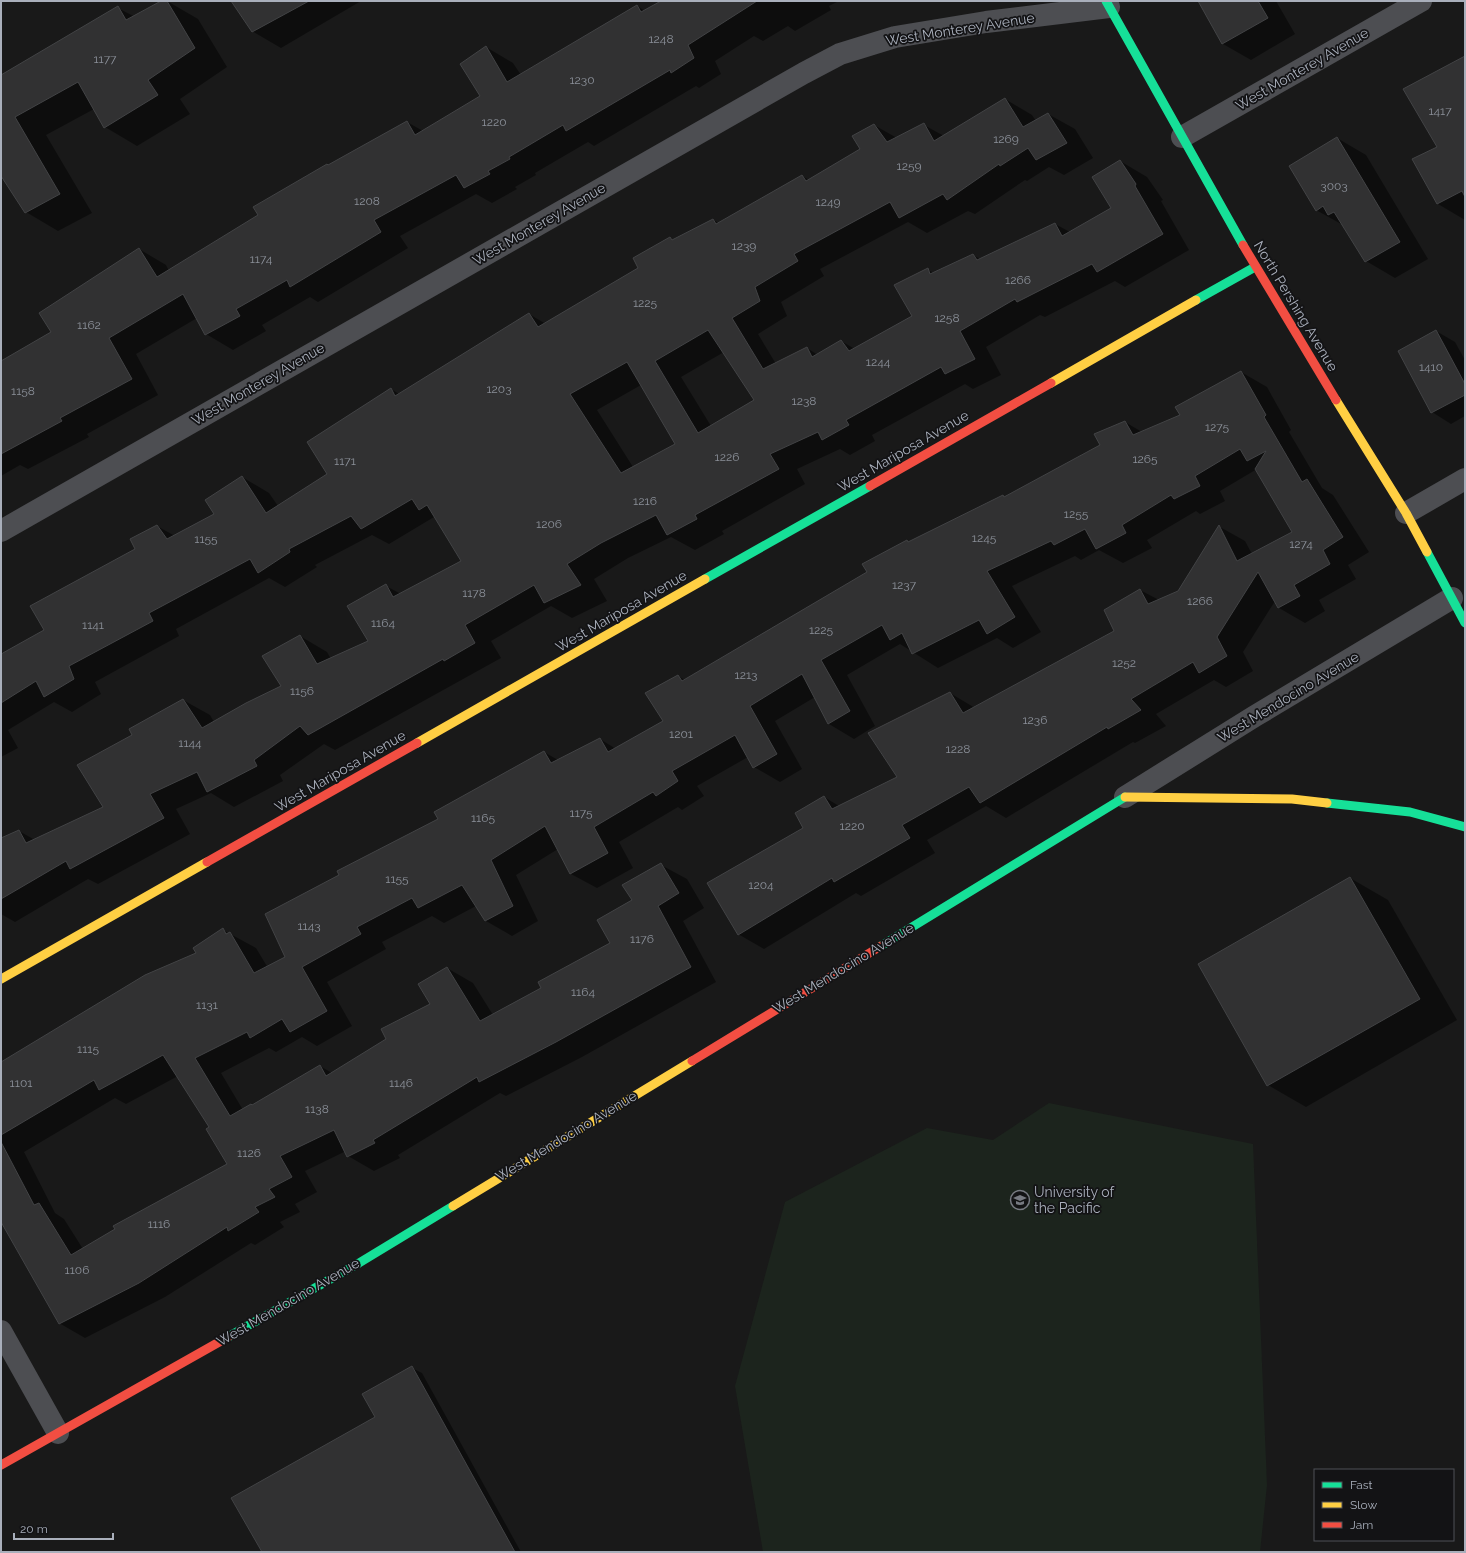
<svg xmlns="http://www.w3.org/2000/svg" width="1466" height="1553" font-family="Raleway,sans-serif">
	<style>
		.green { fill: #1c241d }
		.shadow { fill: #0007; fill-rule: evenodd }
		.building { fill: #313132; stroke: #424345; fill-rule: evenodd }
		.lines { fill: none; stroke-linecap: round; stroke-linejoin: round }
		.street { stroke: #4d4e52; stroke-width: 22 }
		.fast { stroke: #16e098; stroke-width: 9 }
		.slow { stroke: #ffcf43; stroke-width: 9 }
		.jam { stroke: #f24e42; stroke-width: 9 }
		.labels { text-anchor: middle; stroke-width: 3.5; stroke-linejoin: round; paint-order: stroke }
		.number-label { font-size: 12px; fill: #8b9099 }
		.street-label { font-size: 14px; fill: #a9afbb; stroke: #131315 }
		.poi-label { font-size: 14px; fill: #a9afbb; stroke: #131315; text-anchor: start }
	</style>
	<rect width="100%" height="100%" fill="#191919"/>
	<!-- green -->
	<polygon class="green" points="1049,1103 1253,1144 1267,1485 1260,1552 763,1552 735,1386 785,1202 927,1128 993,1140"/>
	<!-- shadow -->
	<g class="shadow">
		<polygon points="163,1 167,1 198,19 227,67 180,99 190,114 137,146 105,127 94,109 46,135 92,213 58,231 26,212 4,179 1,181 1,84 118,8 135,17"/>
		<polygon points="233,1 361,1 281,48 252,31"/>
		<polygon points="663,1 839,1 829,6 831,10 795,31 788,26 763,41 754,36 715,61 721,74 699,88 696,86 594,146 588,142 535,173 536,175 515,187 517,189 492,203 476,194 400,236 408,248 318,302 310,297 262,325 266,331 233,350 206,334 197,318 136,354 158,395 87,434 89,437 28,469 20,465 1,476 1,362 52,332 139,249 166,265 169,271 260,215 329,166 407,122 423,131 481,96 486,47 513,63 521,75 637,6 645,11"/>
		<polygon points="1200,1 1276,1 1295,34 1251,60 1223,44"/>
		<polygon points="1465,57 1465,220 1438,204 1414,160 1438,148"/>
		<path d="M 1005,99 L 1032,115 L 1036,121 L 1048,114 L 1075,129 L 1093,158 L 1064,175 L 1049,167 L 1027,181 L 1025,180 L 975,214 L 968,211 L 927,233 L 908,222 L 820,269 L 824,276 L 781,302 L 787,316 L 758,334 L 776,364 L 807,348 L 818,355 L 841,341 L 855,349 L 913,317 L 928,270 L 934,273 L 973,255 L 980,259 L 1055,224 L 1070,232 L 1112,209 L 1120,161 L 1147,177 L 1163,200 L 1161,201 L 1189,250 L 1125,287 L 1115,281 L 1045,317 L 1040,315 L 986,347 L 1001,375 L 973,389 L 965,384 L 872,435 L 875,441 L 850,455 L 840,449 L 797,469 L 805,484 L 722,531 L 724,534 L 695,550 L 671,537 L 628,558 L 594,579 L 607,601 L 572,618 L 551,606 L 491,641 L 501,658 L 335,750 L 324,744 L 280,775 L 283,781 L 234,807 L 211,793 L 176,809 L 190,834 L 98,884 L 88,879 L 15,922 L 1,914 L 1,840 L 19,831 L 35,840 L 104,807 L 133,735 L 183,700 L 210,715 L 214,722 L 282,687 L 300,636 L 327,652 L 331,659 L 370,641 L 386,586 L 401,594 L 462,561 L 437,519 L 434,517 L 389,544 L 372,535 L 315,565 L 317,567 L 285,587 L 269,578 L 176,629 L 179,636 L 95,682 L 101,694 L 72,712 L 54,702 L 8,730 L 18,748 L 1,757 L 1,651 L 5,653 L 45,631 L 137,549 L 157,526 L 175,536 L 215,514 L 242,477 L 269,493 L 278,506 L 329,474 L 391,389 L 399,394 L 529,314 L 546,324 L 639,268 L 670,238 L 674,240 L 713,220 L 719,223 L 802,176 L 809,180 L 861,149 L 874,125 L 897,138 L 924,125 L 944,136 ZM 724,352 L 755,400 L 711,426 L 681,377 ZM 641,385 L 676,445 L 633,467 L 597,410 Z"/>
		<polygon points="1337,138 1366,155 1428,259 1395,278 1366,261 1343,225 1316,210"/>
		<polygon points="1436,331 1455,342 1465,360 1465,416 1451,424 1432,412"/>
		<path d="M 1241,372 L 1267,387 L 1291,430 L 1289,432 L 1322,488 L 1333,495 L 1369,552 L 1348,565 L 1356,579 L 1319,600 L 1325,611 L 1305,623 L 1279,608 L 1275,601 L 1243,652 L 1253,671 L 1226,687 L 1214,680 L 1156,714 L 1166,726 L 1135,743 L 1133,742 L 1006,818 L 986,806 L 927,840 L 935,853 L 861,896 L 856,893 L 764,949 L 738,934 L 824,797 L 839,806 L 899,778 L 950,693 L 975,708 L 1115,631 L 1140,590 L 1159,600 L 1178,592 L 1220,527 L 1245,541 L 1252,554 L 1293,533 L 1257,469 L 1220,491 L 1225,501 L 1200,514 L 1196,511 L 1147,540 L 1152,548 L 1123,563 L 1099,550 L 1081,560 L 1075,556 L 1012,586 L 1041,632 L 1013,648 L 997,638 L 938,668 L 900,644 L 847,675 L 875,726 L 854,739 L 829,724 L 815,697 L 775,721 L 802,769 L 780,782 L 754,767 L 748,757 L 697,786 L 704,796 L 682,810 L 678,807 L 619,842 L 633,868 L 597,888 L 571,874 L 558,849 L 516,875 L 538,921 L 512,936 L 486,921 L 476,906 L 444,923 L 432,916 L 382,942 L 386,949 L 327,982 L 352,1026 L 317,1046 L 302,1037 L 276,1052 L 269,1048 L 221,1073 L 243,1110 L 253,1106 L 320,1066 L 332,1073 L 387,1040 L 431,1005 L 447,968 L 473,983 L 493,1015 L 543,988 L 611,944 L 633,901 L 661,865 L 687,879 L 704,908 L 683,921 L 716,982 L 582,1057 L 506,1096 L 500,1093 L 398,1155 L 400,1158 L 374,1171 L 348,1156 L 346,1151 L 305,1171 L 317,1192 L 295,1204 L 300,1212 L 280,1222 L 284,1227 L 255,1245 L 251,1243 L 165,1297 L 85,1338 L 59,1323 L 1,1218 L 1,1063 L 198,953 L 223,930 L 256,948 L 268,968 L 286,958 L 341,876 L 439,819 L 544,752 L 558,760 L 600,739 L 616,749 L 664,721 L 678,676 L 685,680 L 868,572 L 907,541 L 910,542 L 1003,496 L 1005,497 L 1101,445 L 1125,422 L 1142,432 L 1181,415 ZM 178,1076 L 210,1128 L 228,1164 L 83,1249 L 64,1219 L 55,1213 L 24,1152 L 115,1098 L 126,1104 Z"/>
		<polygon points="1350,878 1388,900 1457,1020 1306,1107 1268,1085"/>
		<polygon points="412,1368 422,1373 521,1552 263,1552 376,1417"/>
	</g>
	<!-- building -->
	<g class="building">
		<polygon points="161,1 167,1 195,48 148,80 158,95 104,128 78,82 15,117 60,194 25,213 1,176 1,75 118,6 126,20"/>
		<polygon points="231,1 309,1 252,32"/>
		<polygon points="661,1 757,1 688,45 694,58 671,73 670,70 566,131 563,125 509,157 510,159 488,171 490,174 464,188 456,175 374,220 381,232 290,287 287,280 236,309 240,316 205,335 183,294 109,338 132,379 60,418 62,421 1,454 1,361 51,332 39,313 139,248 157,277 258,215 253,207 327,164 328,165 407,121 415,135 480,96 460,64 486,46 507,82 637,5 641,12"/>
		<polygon points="1198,1 1258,1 1268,18 1222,44"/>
		<polygon points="1465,56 1465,197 1462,191 1437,204 1412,159 1437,147 1403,89"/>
		<path d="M 1005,98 L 1023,127 L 1048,113 L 1067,143 L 1036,160 L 1028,148 L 1000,166 L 999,164 L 947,200 L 943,194 L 899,218 L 890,202 L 794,254 L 798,261 L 755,287 L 760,301 L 732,318 L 763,369 L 807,347 L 812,357 L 841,340 L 849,351 L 912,316 L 894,285 L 928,268 L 930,274 L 973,254 L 977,260 L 1055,223 L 1062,236 L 1111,208 L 1092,177 L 1120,160 L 1136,184 L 1135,186 L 1163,234 L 1097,272 L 1092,264 L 1017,302 L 1015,299 L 960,331 L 975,359 L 945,374 L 941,367 L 846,420 L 849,425 L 822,440 L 818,432 L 770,454 L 779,469 L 695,515 L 697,519 L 667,535 L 656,515 L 601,543 L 567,564 L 581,585 L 544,603 L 534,585 L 465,625 L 475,643 L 444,661 L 443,659 L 308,735 L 300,726 L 254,760 L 257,766 L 207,792 L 197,772 L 150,794 L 164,818 L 70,869 L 66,861 L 1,899 L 1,838 L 19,830 L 26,843 L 103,807 L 77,765 L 132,735 L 129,729 L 183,699 L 202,728 L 246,703 L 281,686 L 262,656 L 300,635 L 317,664 L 368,641 L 347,606 L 386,584 L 393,597 L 461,561 L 427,505 L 419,510 L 412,499 L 361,529 L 351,516 L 289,549 L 290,552 L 258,573 L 250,559 L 149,613 L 153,621 L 69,666 L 74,679 L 44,697 L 36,681 L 1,703 L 1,654 L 44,630 L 30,606 L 135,549 L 130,539 L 157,525 L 167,539 L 214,514 L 205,500 L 242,476 L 266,513 L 327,474 L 307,442 L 391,388 L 395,396 L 529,313 L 538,327 L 638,268 L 633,258 L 670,237 L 672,240 L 713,219 L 716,224 L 802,175 L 806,181 L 860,149 L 852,136 L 874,124 L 887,142 L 924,123 L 934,141 ZM 708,330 L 754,400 L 698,433 L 655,361 ZM 627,362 L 675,444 L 621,473 L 570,394 Z"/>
		<polygon points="1337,137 1400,242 1365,262 1334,212 1328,215 1323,206 1316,211 1289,166"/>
		<polygon points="1436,330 1465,384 1465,395 1431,413 1398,351"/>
		<polygon points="1241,371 1266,415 1264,417 1302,482 1307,479 1343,537 1323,550 1330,564 1294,585 1300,596 1278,608 1258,572 1217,637 1227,656 1199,673 1193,662 1131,699 1141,710 1108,729 1107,727 980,803 969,787 902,825 910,838 834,882 832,878 738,935 707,883 803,828 795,813 824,796 832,809 897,777 868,733 950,692 963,713 1114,631 1104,610 1140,589 1148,604 1178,591 1219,525 1237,561 1292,532 1255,469 1266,451 1247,461 1240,449 1195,476 1200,486 1174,499 1171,495 1122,525 1126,533 1096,549 1085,529 1054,545 1051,541 987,571 1015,617 987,634 979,620 912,654 902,633 890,640 882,625 821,660 850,711 828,724 802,674 750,706 777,754 753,768 735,735 672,771 678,781 656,796 653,792 594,827 608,853 570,874 545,826 491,860 513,906 485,921 462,885 418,908 412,898 357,927 361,934 302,967 327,1011 290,1032 282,1019 250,1038 247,1032 195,1058 230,1116 251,1104 252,1105 320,1065 326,1076 386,1039 381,1029 430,1004 418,984 447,967 480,1021 541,988 538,982 610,943 597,920 632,900 622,885 661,863 679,893 658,906 691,967 556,1042 479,1082 477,1077 373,1140 375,1143 347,1157 334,1130 280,1156 292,1177 269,1189 275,1197 255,1207 259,1212 228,1231 227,1227 139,1283 59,1324 1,1222 1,1142 34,1205 39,1203 71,1255 115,1229 113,1226 227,1164 206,1129 209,1127 163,1055 99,1090 94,1080 1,1135 1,1062 145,975 196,953 193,948 223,928 226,934 230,932 254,973 285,957 265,914 339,875 337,871 438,819 434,812 544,751 551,763 600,738 608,752 663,721 645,693 678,675 682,681 867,572 862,564 907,540 908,542 1003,495 1004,497 1100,445 1094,434 1125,421 1133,435 1180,415 1175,407"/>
		<polygon points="1350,877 1420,999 1267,1086 1198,964"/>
		<polygon points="412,1366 515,1552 262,1552 231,1498 375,1417 362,1394"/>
	</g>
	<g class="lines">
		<!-- street -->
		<g class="street">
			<polyline points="1182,137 1421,1"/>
			<polyline points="1406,513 1465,479"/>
			<polyline points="1,531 804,73 840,54 895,37 986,22 1109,7"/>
			<polyline points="1125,797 1255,716 1452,598"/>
			<polyline points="1,1331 58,1433"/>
		</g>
		<!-- fast -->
		<g class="fast">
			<polyline points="1106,1 1243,245"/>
			<polyline points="1196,300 1255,267"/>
			<polyline points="1427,552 1465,623"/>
			<polyline points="705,579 870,486"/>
			<polyline points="1327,803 1410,812 1465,827"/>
			<polyline points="881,946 1125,797"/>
			<polyline points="228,1337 359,1263 453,1206"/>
		</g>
		<!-- slow -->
		<g class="slow">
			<polyline points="1051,383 1196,300"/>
			<polyline points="1336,400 1406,513 1427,552"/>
			<polyline points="417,743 705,579"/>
			<polyline points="1125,797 1292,799 1327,803"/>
			<polyline points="1,979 207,862"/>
			<polyline points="453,1206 692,1061"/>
		</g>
		<!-- jam -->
		<g class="jam">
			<polyline points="1243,245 1336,400"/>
			<polyline points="870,486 1051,383"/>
			<polyline points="207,862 417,743"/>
			<polyline points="692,1061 881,946"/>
			<polyline points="1,1465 228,1337"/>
		</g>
	</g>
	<!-- icons -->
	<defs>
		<symbol id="university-ring" viewBox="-11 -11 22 22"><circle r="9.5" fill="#131315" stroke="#777a82" stroke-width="1.5"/><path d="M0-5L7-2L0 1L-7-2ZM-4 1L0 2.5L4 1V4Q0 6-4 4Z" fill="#777a82"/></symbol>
	</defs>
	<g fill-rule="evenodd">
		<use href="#university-ring" x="1009" y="1189" width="22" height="22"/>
	</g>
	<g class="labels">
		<!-- number labels -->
		<g class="number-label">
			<text x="661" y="43">1248</text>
			<text x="105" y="63">1177</text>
			<text x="582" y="84">1230</text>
			<text x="1440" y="115">1417</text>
			<text x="494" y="126">1220</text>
			<text x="1006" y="143">1269</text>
			<text x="909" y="170">1259</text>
			<text x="1334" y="190">3003</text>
			<text x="367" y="205">1208</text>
			<text x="828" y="206">1249</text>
			<text x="744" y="250">1239</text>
			<text x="261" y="263">1174</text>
			<text x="1018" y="284">1266</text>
			<text x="645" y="307">1225</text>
			<text x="947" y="322">1258</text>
			<text x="89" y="329">1162</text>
			<text x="878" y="366">1244</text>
			<text x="1431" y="371">1410</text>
			<text x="499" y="393">1203</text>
			<text x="23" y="395">1158</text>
			<text x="804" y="405">1238</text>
			<text x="1217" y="431">1275</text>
			<text x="727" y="461">1226</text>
			<text x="1145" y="463">1265</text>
			<text x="345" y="465">1171</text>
			<text x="645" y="505">1216</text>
			<text x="1076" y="518">1255</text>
			<text x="549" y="528">1206</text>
			<text x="984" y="542">1245</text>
			<text x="206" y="543">1155</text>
			<text x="1301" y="548">1274</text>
			<text x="904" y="589">1237</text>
			<text x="474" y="597">1178</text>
			<text x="1200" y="605">1266</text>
			<text x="383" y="627">1164</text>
			<text x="93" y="629">1141</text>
			<text x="821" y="634">1225</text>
			<text x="1124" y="667">1252</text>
			<text x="746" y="679">1213</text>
			<text x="302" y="695">1156</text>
			<text x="1035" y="724">1236</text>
			<text x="681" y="738">1201</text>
			<text x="190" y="747">1144</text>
			<text x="958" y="753">1228</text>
			<text x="581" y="817">1175</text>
			<text x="483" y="822">1165</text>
			<text x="852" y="830">1220</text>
			<text x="397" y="883">1155</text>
			<text x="761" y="889">1204</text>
			<text x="309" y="930">1143</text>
			<text x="642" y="943">1176</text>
			<text x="583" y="996">1164</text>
			<text x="207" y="1009">1131</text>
			<text x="88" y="1053">1115</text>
			<text x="21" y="1087">1101</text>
			<text x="401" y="1087">1146</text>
			<text x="317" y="1113">1138</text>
			<text x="249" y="1157">1126</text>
			<text x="159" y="1228">1116</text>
			<text x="77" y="1274">1106</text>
		</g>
		<!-- street labels -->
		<g class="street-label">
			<text transform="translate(960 29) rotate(-9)" y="5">West Monterey Avenue</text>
			<text transform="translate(1302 69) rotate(-30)" y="5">West Monterey Avenue</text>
			<text transform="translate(539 224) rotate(-30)" y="5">West Monterey Avenue</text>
			<text transform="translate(1296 306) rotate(59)" y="5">North Pershing Avenue</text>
			<text transform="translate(258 384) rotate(-30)" y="5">West Monterey Avenue</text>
			<text transform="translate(903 451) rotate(-30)" y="5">West Mariposa Avenue</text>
			<text transform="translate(621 611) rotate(-30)" y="5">West Mariposa Avenue</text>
			<text transform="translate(1288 697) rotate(-31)" y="5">West Mendocino Avenue</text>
			<text transform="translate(340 771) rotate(-30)" y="5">West Mariposa Avenue</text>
			<text transform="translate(843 968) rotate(-31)" y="5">West Mendocino Avenue</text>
			<text transform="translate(566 1136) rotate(-31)" y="5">West Mendocino Avenue</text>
			<text transform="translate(288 1302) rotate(-30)" y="5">West Mendocino Avenue</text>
		</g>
		<!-- poi labels -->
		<g class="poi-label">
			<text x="1034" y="1197">University of<tspan x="1034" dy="16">the Pacific</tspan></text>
		</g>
	</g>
	<!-- border -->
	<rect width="1466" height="1553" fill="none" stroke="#a9afbb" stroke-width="4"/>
	<!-- legend -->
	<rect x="1314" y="1469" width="140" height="72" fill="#131315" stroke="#4f5157"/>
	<rect x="1322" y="1482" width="20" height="6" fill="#16e098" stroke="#4f5157"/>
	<text x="1350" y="1489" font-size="12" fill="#a9afbb">Fast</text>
	<rect x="1322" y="1502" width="20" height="6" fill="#ffcf43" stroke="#4f5157"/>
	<text x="1350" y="1509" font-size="12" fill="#a9afbb">Slow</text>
	<rect x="1322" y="1522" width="20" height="6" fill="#f24e42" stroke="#4f5157"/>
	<text x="1350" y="1529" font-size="12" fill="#a9afbb">Jam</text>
	<!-- scale -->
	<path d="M14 1533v6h99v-6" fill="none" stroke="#a9afbb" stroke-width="2"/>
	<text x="20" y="1533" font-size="12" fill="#a9afbb" stroke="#131315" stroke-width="3" paint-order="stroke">20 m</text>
</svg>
